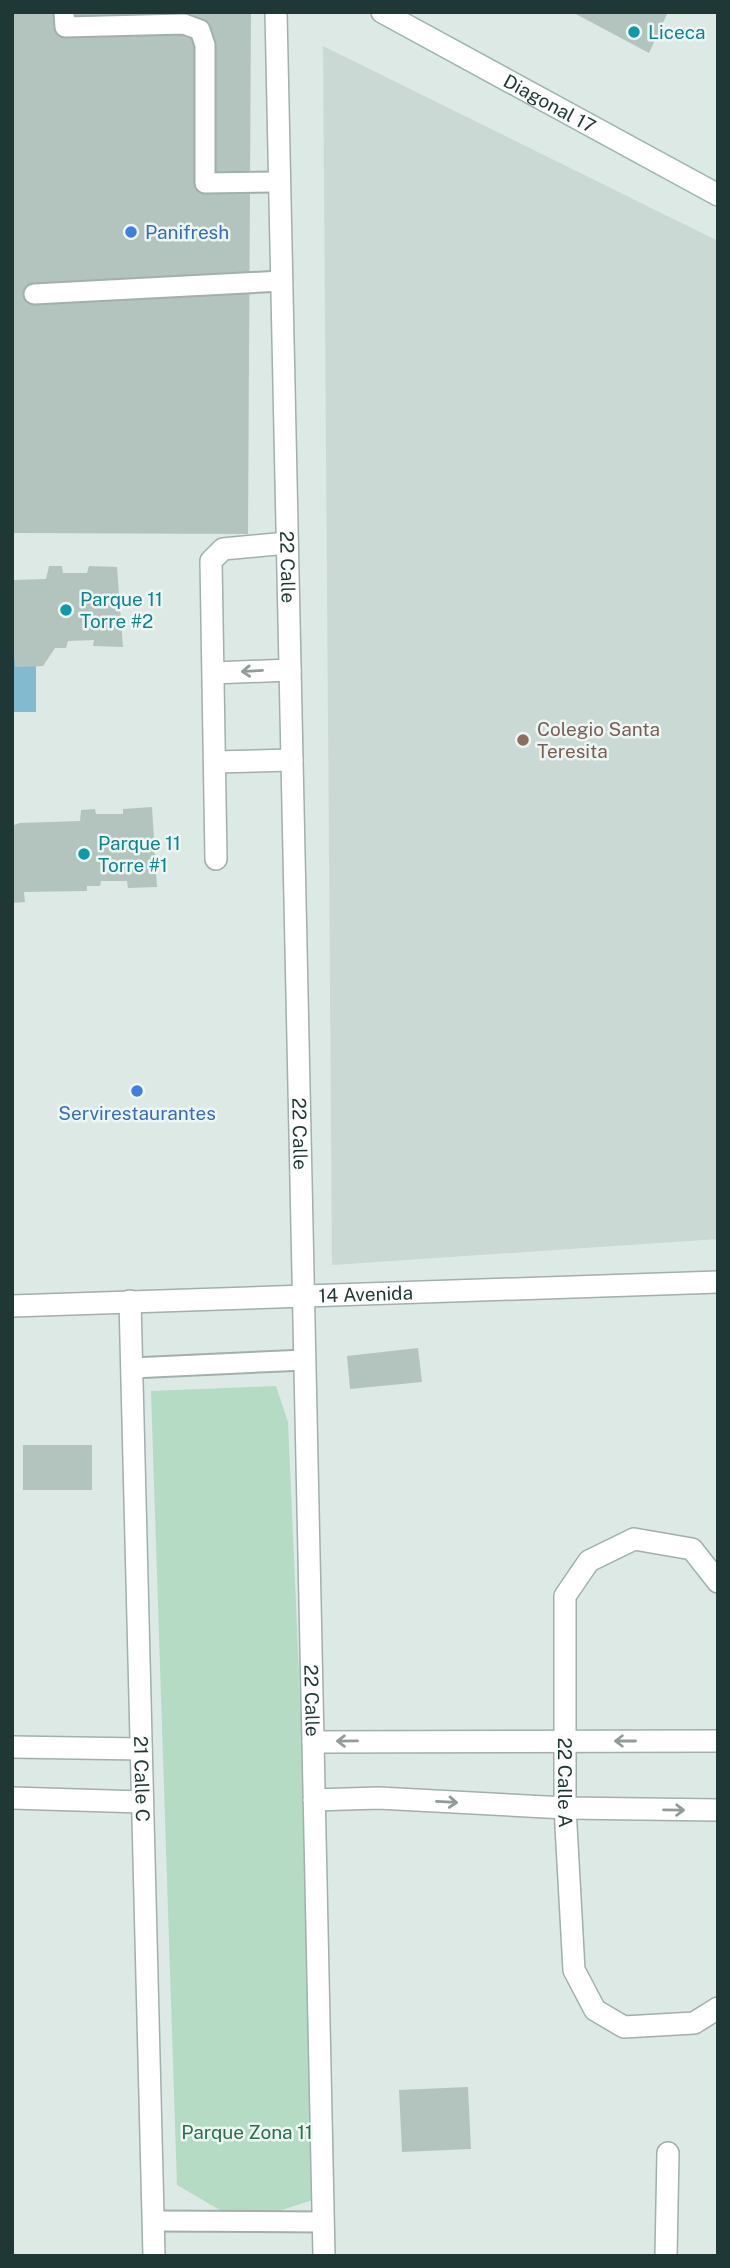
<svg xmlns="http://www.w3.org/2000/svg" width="730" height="2268" font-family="'Public Sans',sans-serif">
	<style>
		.built { fill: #cbd9d4 }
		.green { fill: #b5dbc4 }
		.water { fill: #84bacf }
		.building { fill: #b3c4be }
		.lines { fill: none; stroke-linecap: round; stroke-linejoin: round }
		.lane-casing { stroke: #a0b0ad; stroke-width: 23 }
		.street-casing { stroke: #a0b0ad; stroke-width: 24 }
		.secondary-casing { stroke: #9cb5af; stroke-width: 24 }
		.lane { stroke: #fff; stroke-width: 19 }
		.street { stroke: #fff; stroke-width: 21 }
		.secondary { stroke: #fff; stroke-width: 21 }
		.oneway { stroke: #8f9c9a }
		.culture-dot { fill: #0f9aa8; stroke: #edf6f3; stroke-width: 2.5 }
		.shop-dot { fill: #3f7fe0; stroke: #edf6f3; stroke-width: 2.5 }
		.education-dot { fill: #8d6e63; stroke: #edf6f3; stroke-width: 2.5 }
		.labels { text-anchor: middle; stroke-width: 5; stroke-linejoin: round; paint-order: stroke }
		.culture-label { font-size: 19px; fill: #0d838f; stroke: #edf6f3; text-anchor: start }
		.street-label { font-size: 19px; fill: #1f3835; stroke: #edf6f3 }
		.shop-label { font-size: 19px; fill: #366cbe; stroke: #edf6f3; text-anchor: start }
		.education-label { font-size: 19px; fill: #785e54; stroke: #edf6f3; text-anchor: start }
		.park-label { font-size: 19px; fill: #2a6f4d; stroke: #edf6f3 }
	</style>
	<rect width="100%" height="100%" fill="#dde9e5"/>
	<!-- built -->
	<polygon class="built" points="323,46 718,241 718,1239 332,1265"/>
	<!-- green -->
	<polygon class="green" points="276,1386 288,1422 322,2197 242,2223 177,2185 151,1391"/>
	<!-- water -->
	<polygon class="water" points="36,642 36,712 12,712 12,644"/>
	<!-- building -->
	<g class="building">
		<polygon points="12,12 251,12 248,534 12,533"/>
		<polygon points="572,12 668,12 649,53"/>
		<polygon points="49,566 62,566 63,573 87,573 89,566 117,567 123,647 93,646 94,640 68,641 66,648 55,648 43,666 15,667 15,660 12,660 12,580 46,579"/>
		<polygon points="152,807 157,887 128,888 127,881 101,881 100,886 87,886 87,891 24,892 25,902 12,903 12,826 19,823 80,821 81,810 95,809 96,814 123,814 123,809"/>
		<polygon points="418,1348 422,1382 350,1389 347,1356"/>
		<rect x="23" y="1445" width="69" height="45"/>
		<polygon points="468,2087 471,2149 402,2152 399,2090"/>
	</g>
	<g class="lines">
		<defs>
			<g id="lane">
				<polyline points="64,12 65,27 184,24 200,30 205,45 205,183 279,182"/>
				<polyline points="34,294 282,281"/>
				<polyline points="132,1368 305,1360"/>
				<polyline points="153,2221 323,2222"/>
			</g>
			<g id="street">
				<path id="s1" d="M 276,12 L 324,2256"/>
				<polyline points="214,673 290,670"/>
				<polyline points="215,762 292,760"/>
				<polyline points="216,859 211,561 223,549 287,543"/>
				<path id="s2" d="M 130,1301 L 154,2256"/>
				<path id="s3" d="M 12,1306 L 718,1282"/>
				<path id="s4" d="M 718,1582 L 692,1549 L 634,1539 L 589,1561 L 565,1596 L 565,1808 L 574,1970 L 595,2010 L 624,2027 L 694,2023 L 718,2008"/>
				<polyline points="313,1742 718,1741"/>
				<polyline points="12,1747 141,1749"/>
				<polyline points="12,1798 142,1802"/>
				<polyline points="314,1800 379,1798 565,1808 718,1810"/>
				<polyline points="666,2256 668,2153"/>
			</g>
			<g id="secondary">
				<path id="s5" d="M 382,12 L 718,195"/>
			</g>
		</defs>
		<!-- lane casing -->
		<use href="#lane" class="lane-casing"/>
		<!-- street casing -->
		<use href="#street" class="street-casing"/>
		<!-- secondary casing -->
		<use href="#secondary" class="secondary-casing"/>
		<!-- lane -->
		<use href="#lane" class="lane"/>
		<!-- street -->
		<use href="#street" class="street"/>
		<!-- secondary -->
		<use href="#secondary" class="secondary"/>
	</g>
	<!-- one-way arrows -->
	<defs><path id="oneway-shaft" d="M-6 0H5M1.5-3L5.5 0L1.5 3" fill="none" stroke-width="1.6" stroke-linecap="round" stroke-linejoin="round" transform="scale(1.75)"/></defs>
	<g class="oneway">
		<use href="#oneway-shaft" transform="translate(252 671) rotate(177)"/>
		<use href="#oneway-shaft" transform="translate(347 1741) rotate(179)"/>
		<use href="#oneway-shaft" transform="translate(625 1741) rotate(180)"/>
		<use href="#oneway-shaft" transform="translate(447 1802) rotate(3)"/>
		<use href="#oneway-shaft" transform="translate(674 1810) rotate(1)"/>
	</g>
	<!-- markers -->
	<g class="culture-dot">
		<circle cx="634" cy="32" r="7"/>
		<circle cx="66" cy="610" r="7"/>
		<circle cx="84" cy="854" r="7"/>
	</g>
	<g class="shop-dot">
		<circle cx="131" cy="232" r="7"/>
		<circle cx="137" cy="1091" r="7"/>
	</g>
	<circle class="education-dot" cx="523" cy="740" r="7"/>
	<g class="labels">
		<!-- culture labels -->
		<g class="culture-label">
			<text x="648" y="39">Liceca</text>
			<text x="80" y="606">Parque 11<tspan x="80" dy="22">Torre #2</tspan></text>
			<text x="98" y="850">Parque 11<tspan x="98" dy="22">Torre #1</tspan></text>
		</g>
		<!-- street labels -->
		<g class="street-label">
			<text dy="7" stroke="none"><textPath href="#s5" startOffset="191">Diagonal 17</textPath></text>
			<text dy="7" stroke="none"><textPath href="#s1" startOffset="555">22 Calle</textPath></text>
			<text dy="7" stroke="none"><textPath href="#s1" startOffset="1122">22 Calle</textPath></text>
			<text dy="7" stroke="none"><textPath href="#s3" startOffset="354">14 Avenida</textPath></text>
			<text dy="7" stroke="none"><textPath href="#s1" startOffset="1689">22 Calle</textPath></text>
			<text dy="7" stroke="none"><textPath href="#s2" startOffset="478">21 Calle C</textPath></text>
			<text dy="7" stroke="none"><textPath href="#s4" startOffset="380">22 Calle A</textPath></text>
		</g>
		<!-- shop labels -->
		<g class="shop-label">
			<text x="145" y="239">Panifresh</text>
			<text x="137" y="1120" text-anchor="middle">Servirestaurantes</text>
		</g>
		<!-- education labels -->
		<g class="education-label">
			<text x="537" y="736">Colegio Santa<tspan x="537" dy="22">Teresita</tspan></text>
		</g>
		<!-- park labels -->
		<g class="park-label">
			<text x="247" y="2139">Parque Zona 11</text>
		</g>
	</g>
	<!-- border -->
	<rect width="730" height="2268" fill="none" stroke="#1f3835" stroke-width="28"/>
</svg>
